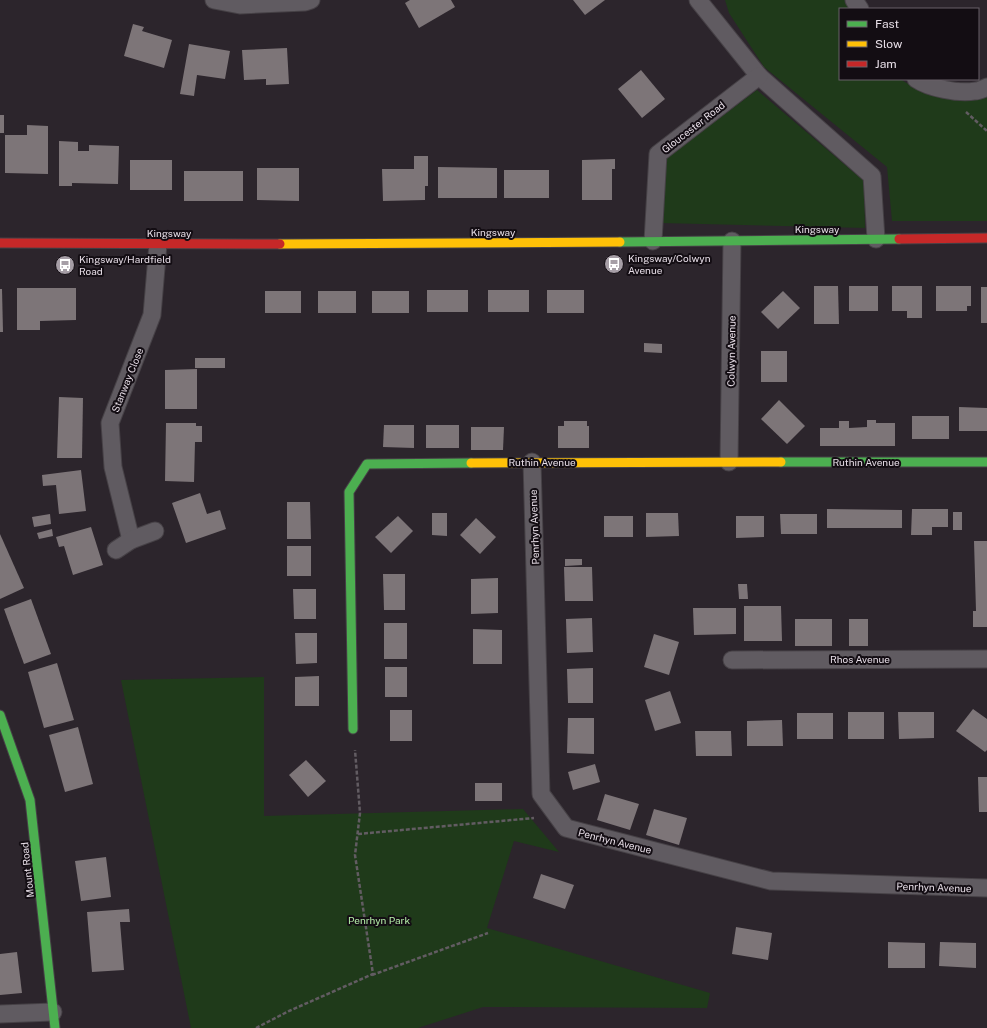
<svg xmlns="http://www.w3.org/2000/svg" width="987" height="1028" font-family="'Public Sans',sans-serif">
	<style>
		.green { fill: #1f3a1a }
		.building { fill: #7d7578 }
		.lines { fill: none; stroke-linecap: round; stroke-linejoin: round }
		.street-casing { stroke: #464146; stroke-width: 19 }
		.fast-casing { stroke: #464146; stroke-width: 11 }
		.slow-casing { stroke: #464146; stroke-width: 11 }
		.jam-casing { stroke: #464146; stroke-width: 11 }
		.path { stroke: #625c62; stroke-width: 2.5; stroke-dasharray: 4 2; stroke-linecap: butt }
		.street { stroke: #605b61; stroke-width: 17 }
		.fast { stroke: #4caf50; stroke-width: 9 }
		.slow { stroke: #ffc107; stroke-width: 9 }
		.jam { stroke: #c62828; stroke-width: 9 }
		.labels { text-anchor: middle; stroke-width: 4; stroke-linejoin: round; paint-order: stroke }
		.street-label { font-size: 10px; fill: #e8dfe8; stroke: #130d13 }
		.poi-label { font-size: 10px; fill: #e8dfe8; stroke: #130d13; text-anchor: start }
		.park-label { font-size: 10px; fill: #b4eea8; stroke: #130d13 }
	</style>
	<rect width="100%" height="100%" fill="#2c252c"/>
	<!-- green -->
	<g class="green">
		<polygon points="725,0 848,0 853,9 840,9 840,79 900,79 915,88 941,98 971,100 987,95 987,221 892,221 887,167 764,67 729,13"/>
		<polygon points="757,90 864,181 865,228 660,223 665,159"/>
		<polygon points="264,677 264,816 523,809 559,852 514,841 487,928 710,993 707,1008 483,1007 418,1028 191,1028 121,680"/>
	</g>
	<!-- building -->
	<g class="building">
		<polygon points="410,0 451,0 455,7 419,28 405,3"/>
		<polygon points="573,0 605,0 585,15"/>
		<polygon points="133,24 144,27 142,31 172,40 164,68 124,56"/>
		<polygon points="189,44 230,51 225,79 197,75 194,96 180,94"/>
		<polygon points="287,48 289,84 266,85 266,79 244,80 242,50"/>
		<polygon points="641,70 665,99 642,118 618,89"/>
		<rect x="0" y="115" width="4" height="18"/>
		<polygon points="27,125 48,126 48,174 5,173 5,135 27,135"/>
		<polygon points="59,141 78,142 78,151 89,151 89,145 119,146 118,184 72,183 72,186 59,186"/>
		<polygon points="414,156 428,156 428,186 425,186 425,200 383,201 382,169 414,169"/>
		<polygon points="615,159 615,169 612,169 612,200 582,200 582,160"/>
		<rect x="130" y="160" width="42" height="30"/>
		<polygon points="438,167 497,168 497,198 438,198"/>
		<polygon points="257,168 299,168 299,201 257,200"/>
		<rect x="504" y="170" width="45" height="28"/>
		<rect x="184" y="171" width="59" height="30"/>
		<polygon points="814,286 838,286 839,324 814,324"/>
		<rect x="849" y="286" width="29" height="25"/>
		<polygon points="892,286 922,286 922,318 907,318 907,311 892,311"/>
		<polygon points="936,286 971,286 971,306 967,306 967,311 936,311"/>
		<rect x="981" y="287" width="6" height="36"/>
		<polygon points="17,288 76,288 76,320 40,321 40,330 17,330"/>
		<polygon points="0,289 2,289 3,332 0,332"/>
		<rect x="427" y="290" width="41" height="22"/>
		<rect x="488" y="290" width="41" height="22"/>
		<rect x="547" y="290" width="37" height="23"/>
		<rect x="265" y="291" width="36" height="22"/>
		<rect x="318" y="291" width="38" height="22"/>
		<rect x="372" y="291" width="37" height="22"/>
		<polygon points="783,291 800,308 778,329 761,312"/>
		<polygon points="644,343 662,344 662,353 644,352"/>
		<rect x="761" y="351" width="26" height="31"/>
		<rect x="195" y="358" width="30" height="10"/>
		<polygon points="197,369 197,409 165,409 165,370"/>
		<polygon points="59,397 83,398 82,458 57,458"/>
		<polygon points="779,400 805,426 787,444 761,419"/>
		<polygon points="959,407 987,408 987,431 959,431"/>
		<rect x="912" y="416" width="37" height="23"/>
		<polygon points="867,420 876,420 876,423 895,423 895,446 820,446 820,428 839,428 839,421 849,421 849,428 867,427"/>
		<polygon points="564,421 587,421 587,426 589,426 589,448 558,448 558,426 564,426"/>
		<polygon points="166,423 196,423 196,426 202,426 202,442 195,442 194,482 165,481"/>
		<polygon points="384,425 414,425 414,448 383,447"/>
		<rect x="426" y="425" width="33" height="23"/>
		<polygon points="471,427 504,427 503,450 471,450"/>
		<polygon points="81,470 86,511 59,514 56,485 43,486 42,475"/>
		<polygon points="200,493 207,514 220,510 226,529 186,543 172,503"/>
		<polygon points="287,502 310,502 311,539 287,539"/>
		<polygon points="827,509 902,510 902,528 827,528"/>
		<polygon points="912,509 948,509 948,527 932,527 932,535 911,535"/>
		<rect x="953" y="512" width="9" height="18"/>
		<polygon points="432,513 447,513 447,536 432,535"/>
		<polygon points="646,513 678,513 679,536 646,537"/>
		<polygon points="50,514 51,524 34,527 32,517"/>
		<polygon points="780,514 817,514 817,534 781,534"/>
		<polygon points="398,516 413,531 391,553 375,537"/>
		<rect x="604" y="516" width="29" height="21"/>
		<polygon points="736,516 764,516 764,537 736,538"/>
		<polygon points="476,518 496,537 480,554 460,535"/>
		<polygon points="91,527 103,565 73,575 64,546 59,547 56,537"/>
		<polygon points="52,529 53,536 39,539 37,533"/>
		<polygon points="0,534 24,588 0,599"/>
		<polygon points="974,541 987,541 987,627 973,627 973,611 976,611"/>
		<rect x="287" y="546" width="24" height="30"/>
		<polygon points="565,559 582,559 582,565 565,566"/>
		<polygon points="564,567 592,567 593,601 565,601"/>
		<polygon points="383,574 405,574 405,610 384,610"/>
		<polygon points="498,578 498,613 471,614 471,579"/>
		<polygon points="738,584 747,584 748,599 739,599"/>
		<polygon points="293,589 316,589 316,619 294,619"/>
		<polygon points="31,599 51,654 24,664 4,609"/>
		<polygon points="744,606 781,606 782,641 744,641"/>
		<polygon points="693,608 736,608 736,634 694,635"/>
		<polygon points="592,618 593,652 567,653 566,619"/>
		<rect x="795" y="619" width="37" height="27"/>
		<rect x="849" y="619" width="19" height="27"/>
		<rect x="384" y="623" width="23" height="36"/>
		<polygon points="473,629 502,630 502,664 473,664"/>
		<polygon points="295,633 317,633 317,663 296,664"/>
		<polygon points="654,634 679,642 669,675 644,667"/>
		<polygon points="57,663 74,720 44,728 28,672"/>
		<rect x="385" y="667" width="22" height="30"/>
		<polygon points="593,668 593,703 568,703 567,669"/>
		<polygon points="319,676 319,706 295,706 295,677"/>
		<polygon points="670,691 681,723 655,731 645,700"/>
		<polygon points="973,709 987,719 987,750 985,752 956,731"/>
		<rect x="390" y="710" width="22" height="31"/>
		<rect x="848" y="712" width="36" height="27"/>
		<polygon points="898,712 934,712 934,738 899,739"/>
		<rect x="797" y="713" width="36" height="26"/>
		<polygon points="568,718 594,718 594,754 567,753"/>
		<polygon points="782,720 783,746 747,746 747,721"/>
		<polygon points="78,727 93,784 65,792 49,735"/>
		<polygon points="695,731 731,731 732,756 696,756"/>
		<polygon points="306,760 326,781 308,797 289,775"/>
		<polygon points="595,764 600,782 573,790 568,772"/>
		<polygon points="978,777 987,777 987,812 979,812"/>
		<rect x="475" y="783" width="27" height="18"/>
		<polygon points="605,794 639,804 630,830 597,820"/>
		<polygon points="654,809 687,818 679,845 646,835"/>
		<polygon points="106,857 111,897 81,901 75,861"/>
		<polygon points="541,874 574,885 565,909 533,898"/>
		<polygon points="129,909 130,922 120,922 124,970 92,972 87,912"/>
		<polygon points="736,927 772,933 768,960 732,954"/>
		<polygon points="888,942 925,943 925,968 888,968"/>
		<polygon points="940,942 976,943 976,968 939,966"/>
		<polygon points="17,952 22,993 0,995 0,954"/>
	</g>
	<g class="lines">
		<defs>
			<g id="street">
				<polyline points="214,0 240,5 305,2 311,0"/>
				<polyline points="698,0 759,76 872,176 876,239"/>
				<polyline points="854,0 860,9"/>
				<path d="M 916,79 C 929,88 959,94 975,91 C 979,91 983,89 987,87"/>
				<polyline points="653,241 658,154 759,76"/>
				<polyline points="532,462 541,794 566,828 771,881 987,888"/>
				<polyline points="729,462 732,241"/>
				<polyline points="131,540 113,467 110,423 152,315 158,244"/>
				<polyline points="116,550 131,540 155,531"/>
				<polyline points="732,660 987,659"/>
				<polyline points="0,1014 53,1012"/>
			</g>
			<g id="fast">
				<polyline points="620,242 899,239"/>
				<polyline points="781,462 987,462"/>
				<polyline points="0,715 30,800 55,1028"/>
				<polyline points="353,729 349,492 367,464 471,463"/>
			</g>
			<g id="slow">
				<polyline points="280,244 620,242"/>
				<polyline points="471,463 781,462"/>
			</g>
			<g id="jam">
				<polyline points="899,239 987,238"/>
				<polyline points="0,243 280,244"/>
			</g>
		</defs>
		<!-- street casing -->
		<use href="#street" class="street-casing"/>
		<!-- fast casing -->
		<use href="#fast" class="fast-casing"/>
		<!-- slow casing -->
		<use href="#slow" class="slow-casing"/>
		<!-- jam casing -->
		<use href="#jam" class="jam-casing"/>
		<!-- path -->
		<g class="path">
			<polyline points="966,112 987,131"/>
			<polyline points="358,834 534,818"/>
			<polyline points="372,975 488,933"/>
			<polyline points="256,1028 289,1011 373,974 355,855 360,813 355,750"/>
		</g>
		<!-- street -->
		<use href="#street" class="street"/>
		<!-- fast -->
		<use href="#fast" class="fast"/>
		<!-- slow -->
		<use href="#slow" class="slow"/>
		<!-- jam -->
		<use href="#jam" class="jam"/>
	</g>
	<!-- icons -->
	<defs>
		<symbol id="bus-disc" viewBox="-11 -11 22 22"><circle r="9.5" fill="#a69ea6" stroke="#130d13"/><path d="M-5-6H5V4H4V6H2V4H-2V6H-4V4H-5ZM-3.5-4V0h7V-4ZM-3.5 1.2v1.5H-2V1.2ZM2 1.2v1.5H3.5V1.2Z" fill="#fff"/></symbol>
	</defs>
	<g fill-rule="evenodd">
		<use href="#bus-disc" x="603" y="253" width="22" height="22"/>
		<use href="#bus-disc" x="54" y="254" width="22" height="22"/>
	</g>
	<g class="labels">
		<!-- street labels -->
		<g class="street-label">
			<text transform="translate(693 127) rotate(-38)" y="4">Gloucester Road</text>
			<text x="817" y="233">Kingsway</text>
			<text x="493" y="236">Kingsway</text>
			<text x="169" y="237">Kingsway</text>
			<text transform="translate(731 351) rotate(-89)" y="4">Colwyn Avenue</text>
			<text transform="translate(127 380) rotate(-68)" y="4">Stanway Close</text>
			<text x="542" y="466">Ruthin Avenue</text>
			<text x="866" y="466">Ruthin Avenue</text>
			<text transform="translate(534 527) rotate(-92)" y="4">Penrhyn Avenue</text>
			<text x="860" y="663">Rhos Avenue</text>
			<text transform="translate(615 841) rotate(14)" y="4">Penrhyn Avenue</text>
			<text transform="translate(27 870) rotate(-96)" y="4">Mount Road</text>
			<text transform="translate(934 887) rotate(2)" y="4">Penrhyn Avenue</text>
		</g>
		<!-- poi labels -->
		<g class="poi-label">
			<text x="628" y="262">Kingsway/Colwyn<tspan x="628" dy="12">Avenue</tspan></text>
			<text x="79" y="263">Kingsway/Hardfield<tspan x="79" dy="12">Road</tspan></text>
		</g>
		<!-- park labels -->
		<g class="park-label">
			<text x="379" y="924">Penrhyn Park</text>
		</g>
	</g>
	<!-- legend -->
	<rect x="839" y="8" width="140" height="72" fill="#130d13" stroke="#686168"/>
	<rect x="847" y="21" width="20" height="6" fill="#4caf50" stroke="#686168"/>
	<text x="875" y="28" font-size="12" fill="#e8dfe8">Fast</text>
	<rect x="847" y="41" width="20" height="6" fill="#ffc107" stroke="#686168"/>
	<text x="875" y="48" font-size="12" fill="#e8dfe8">Slow</text>
	<rect x="847" y="61" width="20" height="6" fill="#c62828" stroke="#686168"/>
	<text x="875" y="68" font-size="12" fill="#e8dfe8">Jam</text>
</svg>
